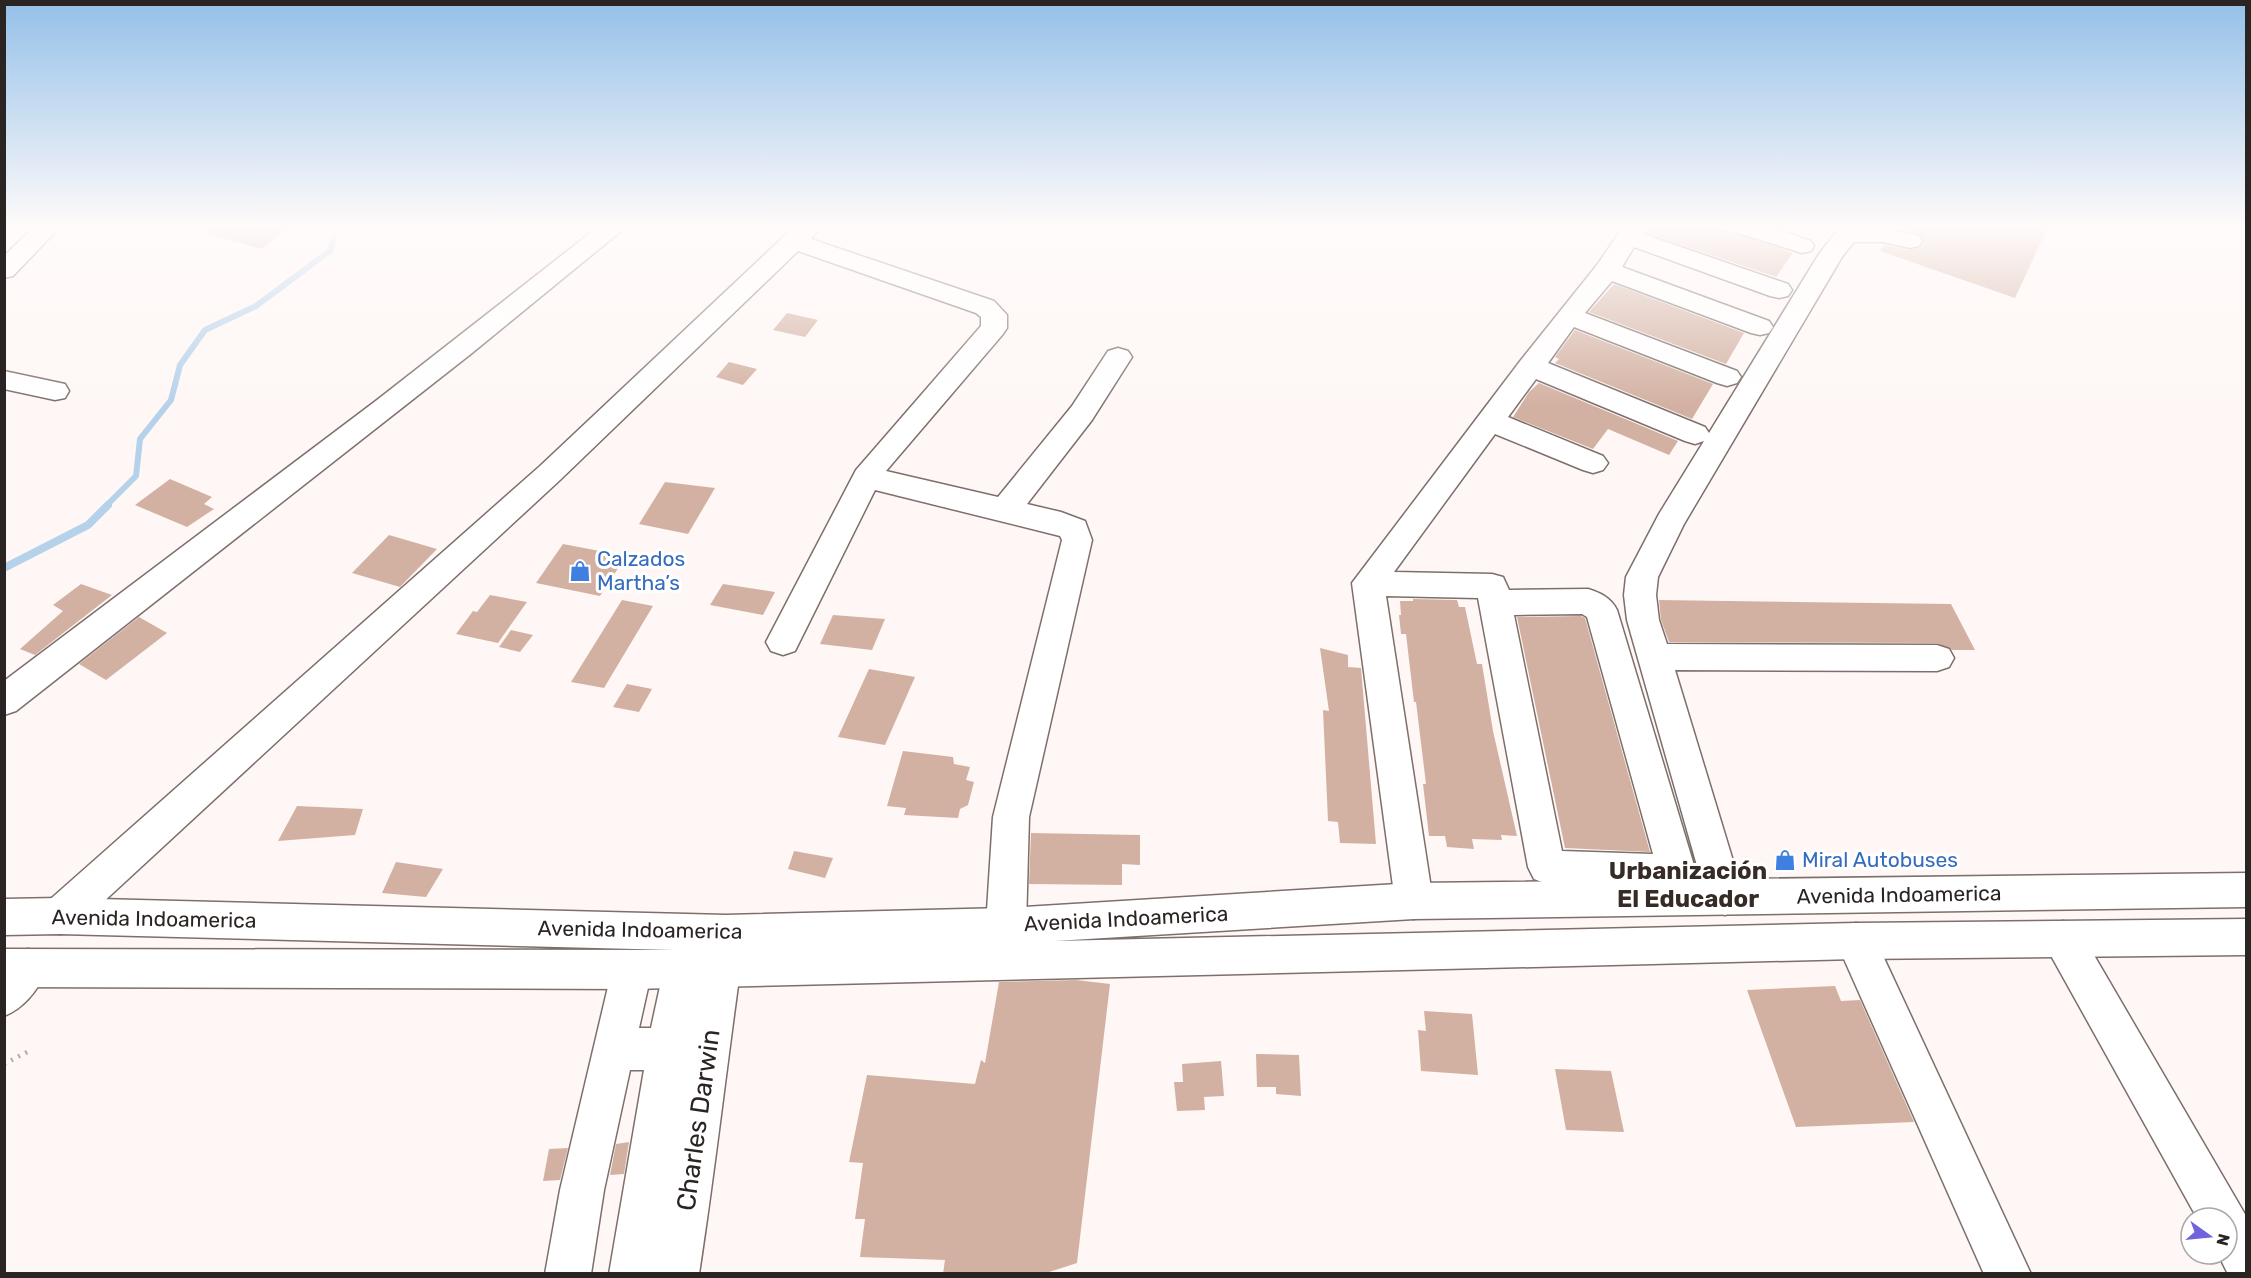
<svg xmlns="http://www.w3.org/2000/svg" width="2251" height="1278" font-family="Rubik,sans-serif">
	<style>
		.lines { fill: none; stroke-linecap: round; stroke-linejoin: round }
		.stream-far1 { stroke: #b6d1ea; stroke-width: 6 }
		.stream { stroke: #b6d1ea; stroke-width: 8 }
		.building { fill: #d3b1a2 }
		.minor-casing { stroke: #7d6f6a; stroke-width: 3 }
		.major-casing { stroke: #7d6f6a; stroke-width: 3 }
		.path { stroke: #b2aba9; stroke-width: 4.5; stroke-dasharray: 2 6; stroke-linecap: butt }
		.minor { fill: #fff; fill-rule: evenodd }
		.major { fill: #fff; fill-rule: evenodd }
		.labels { text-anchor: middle; stroke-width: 6; stroke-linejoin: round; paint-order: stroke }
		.shop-label { font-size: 21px; fill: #366cbe; stroke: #fff; text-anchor: start }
		.street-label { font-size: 21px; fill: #2a2422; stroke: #fff }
		.quarter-label { font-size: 24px; font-weight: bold; fill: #362b26; stroke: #fff }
		.near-street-label { font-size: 26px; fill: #2a2422; stroke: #fff }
	</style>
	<rect width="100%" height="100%" fill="#fef7f5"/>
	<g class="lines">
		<!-- stream-far1 -->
		<polyline class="stream-far1" points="106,506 136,476 140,439 171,400 180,365 205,330 256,306 331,250 336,227"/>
		<!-- stream -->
		<polyline class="stream" points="4,568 88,525 108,505"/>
	</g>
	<!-- building -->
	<g class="building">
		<polygon points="204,227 291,227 261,249 204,233"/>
		<polygon points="1649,227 1716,227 1793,253 1776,277 1646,233"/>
		<polygon points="1894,227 2048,227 2015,298 1880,251 1884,245 1910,250 1919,248 1924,242 1919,234"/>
		<polygon points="1614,284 1744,333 1726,364 1589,312"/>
		<polygon points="787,313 818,320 805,337 773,330"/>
		<polygon points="1575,330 1713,384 1692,419 1555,363 1559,359 1555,357"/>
		<polygon points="729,362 757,369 743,385 716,377"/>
		<polygon points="1539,383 1678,441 1669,455 1608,429 1593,449 1513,417 1529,392"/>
		<polygon points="170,479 212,497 204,504 214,509 187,527 135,505"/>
		<polygon points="665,482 715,488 688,534 639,524"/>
		<polygon points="389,535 437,549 400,587 352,573"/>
		<polygon points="563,544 626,556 600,596 536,583"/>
		<polygon points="81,584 112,595 35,655 20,649 63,611 53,605"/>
		<polygon points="723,584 775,592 763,615 710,605"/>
		<polygon points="490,595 527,602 498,643 456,634 473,611 477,612"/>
		<polygon points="1413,599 1457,600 1459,607 1465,607 1477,664 1482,664 1493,731 1517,836 1501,835 1502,840 1472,839 1474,849 1447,847 1445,836 1429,836 1423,784 1426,784 1416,702 1414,702 1406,634 1401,634 1399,615 1401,615 1400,601 1413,601"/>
		<polygon points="622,600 653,606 604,688 571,682"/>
		<polygon points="1659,600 1951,604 1975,650 1952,650 1937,643 1669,642 1661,620"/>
		<polygon points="833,615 885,619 872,650 820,644"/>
		<polygon points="1581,616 1585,618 1650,852 1565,848 1517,617"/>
		<polygon points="139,617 167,633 106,680 79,664"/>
		<polygon points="511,630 533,635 520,652 499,647"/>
		<polygon points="1320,648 1348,655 1348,667 1361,668 1376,844 1340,843 1338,822 1328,821 1323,710 1329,711"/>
		<polygon points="869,669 915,677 885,745 838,737"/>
		<polygon points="627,684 652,689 639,712 613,707"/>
		<polygon points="903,751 953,757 954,764 970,767 966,780 974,782 968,805 960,809 958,818 904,815 906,808 887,806"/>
		<polygon points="297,806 363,809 355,835 278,841"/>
		<polygon points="1031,833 1140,835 1140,865 1122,864 1122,885 1029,884"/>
		<polygon points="794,851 833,858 825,878 788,869"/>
		<polygon points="396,862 443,869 426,897 382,893"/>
		<polygon points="1076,980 1110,984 1077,1263 1043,1274 943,1274 945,1260 860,1257 865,1219 855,1219 863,1163 849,1162 867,1075 975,1084 981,1060 985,1063 999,982"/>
		<polygon points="1835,986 1841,1001 1860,1000 1914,1122 1796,1127 1747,990"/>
		<polygon points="1424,1011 1472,1014 1478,1075 1421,1071 1418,1030 1426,1031"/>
		<polygon points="1256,1054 1299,1055 1301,1096 1276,1094 1276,1087 1257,1087"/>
		<polygon points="1221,1061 1224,1096 1204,1097 1205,1110 1177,1111 1174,1082 1183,1082 1182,1064"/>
		<polygon points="1555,1069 1611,1071 1624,1132 1566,1130"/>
		<polygon points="629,1142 624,1174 610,1175 616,1144"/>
		<polygon points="568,1148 560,1180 543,1181 549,1149"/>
	</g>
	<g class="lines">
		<defs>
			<g id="minor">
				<polygon points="34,227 60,227 13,276 4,278 4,256"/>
				<polygon points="598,227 626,227 472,353 16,711 4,715 4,681 377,400"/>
				<polygon points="794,227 821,227 811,239 994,301 1007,315 1007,328 1003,334 886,471 998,497 1072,406 1108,351 1118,348 1128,351 1132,357 1092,420 1027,504 1061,512 1085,521 1092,540 1029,817 1026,926 1020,939 1006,944 992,939 986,926 993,817 1062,540 1060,536 875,490 795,651 783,655 771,651 766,642 856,470 981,326 981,317 976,313 798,251 560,480 74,929 60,934 46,929 41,916 46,903 540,466"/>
				<path d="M 1623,227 L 1647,227 L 1643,234 L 1788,284 L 1792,290 L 1788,296 L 1779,298 L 1770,296 L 1634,247 L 1622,267 L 1769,321 L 1773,327 L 1769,333 L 1760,335 L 1751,333 L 1612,281 L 1585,313 L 1737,371 L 1741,377 L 1737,383 L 1727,386 L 1717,383 L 1574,327 L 1548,363 L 1705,427 L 1709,433 L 1819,254 L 1838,230 L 1883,228 L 1919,236 L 1922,241 L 1919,246 L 1910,248 L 1883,242 L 1854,242 L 1842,257 L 1684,524 L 1658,577 L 1656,595 L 1659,620 L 1667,644 L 1937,645 L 1949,649 L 1954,658 L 1949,667 L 1937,671 L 1675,670 L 1744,897 L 1739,909 L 1725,915 L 1711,909 L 1706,897 L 1627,620 L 1624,595 L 1626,577 L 1659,514 L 1704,441 L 1695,444 L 1685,441 L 1536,379 L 1508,417 L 1603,456 L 1608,463 L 1603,470 L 1593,473 L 1583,470 L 1495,434 L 1394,572 L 1492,574 L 1503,577 L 1509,590 L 1588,589 C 1601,593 1611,598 1617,610 L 1696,872 L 1690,884 L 1677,889 L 1547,884 L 1534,879 L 1528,867 L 1478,598 L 1386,596 L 1433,901 L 1428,914 L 1414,919 L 1400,914 L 1395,901 L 1352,583 L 1521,360 L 1597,265 ZM 1582,614 L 1587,617 L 1653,854 L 1562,851 L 1514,615 Z"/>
				<polygon points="1732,227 1770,227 1811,241 1814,246 1811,251 1802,253 1735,232"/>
				<polygon points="4,371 65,384 69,391 65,398 55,400 4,389"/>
				<polygon points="2063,921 2077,926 2246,1216 2246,1274 2228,1274 2218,1254 2227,1254 2227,1218 2197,1218 2049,952 2043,939 2049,926"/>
				<polygon points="1856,923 1870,928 2031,1274 1984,1274 1836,941 1842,928"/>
				<path d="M 724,924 L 738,930 L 744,943 C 728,1053 716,1164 699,1274 L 609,1274 L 644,1070 L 630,1070 L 604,1190 L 591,1274 L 545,1274 L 560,1190 L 612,970 L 618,957 L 632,951 L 646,957 L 652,970 L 639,1028 L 651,1028 L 664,968 L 670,955 L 684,949 L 698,955 L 701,962 L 704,943 L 710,930 Z"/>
				<path d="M 28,949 L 42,955 L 48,968 C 39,988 25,1008 4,1016 L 4,966 L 14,955 Z"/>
			</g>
			<polygon id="major" points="2246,873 2246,907 1414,919 1055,941 1856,923 2246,919 2246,955 1856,959 632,989 4,987 4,949 674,950 60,934 4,935 4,899 60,898 726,915 1006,908 1414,883"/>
		</defs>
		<!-- minor casing -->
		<use href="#minor" class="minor-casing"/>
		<!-- major casing -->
		<use href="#major" class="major-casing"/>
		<!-- path -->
		<polyline class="path" points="4,1064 29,1051"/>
		<!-- minor -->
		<use href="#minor" class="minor"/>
		<!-- major -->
		<use href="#major" class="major"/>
	</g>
	<!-- sky -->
	<linearGradient id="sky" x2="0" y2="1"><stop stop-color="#94c0e9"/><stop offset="0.56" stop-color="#fffbfa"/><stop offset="1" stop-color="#fffbfa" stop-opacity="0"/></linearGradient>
	<rect width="2251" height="406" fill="url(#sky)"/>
	<!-- icons -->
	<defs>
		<symbol id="shop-bare" viewBox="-9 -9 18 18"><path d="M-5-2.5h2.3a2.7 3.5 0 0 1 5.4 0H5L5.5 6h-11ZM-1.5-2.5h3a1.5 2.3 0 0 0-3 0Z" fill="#3f7fe0" stroke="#fff" stroke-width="2.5" paint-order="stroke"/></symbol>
	</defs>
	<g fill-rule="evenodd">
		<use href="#shop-bare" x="565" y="556" width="30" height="30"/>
		<use href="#shop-bare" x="1770" y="845" width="30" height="30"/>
	</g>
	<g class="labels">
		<!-- shop labels -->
		<g class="shop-label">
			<text x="597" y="566">Calzados<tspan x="597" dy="24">Martha’s</tspan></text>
			<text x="1802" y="867">Miral Autobuses</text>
		</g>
		<!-- street labels -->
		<g class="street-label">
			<text transform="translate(1899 895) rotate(-1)" y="7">Avenida Indoamerica</text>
			<text transform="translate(154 919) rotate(1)" y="7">Avenida Indoamerica</text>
			<text transform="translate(1126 919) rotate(-3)" y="7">Avenida Indoamerica</text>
			<text transform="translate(640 930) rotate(1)" y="7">Avenida Indoamerica</text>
		</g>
		<!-- quarter labels -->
		<g class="quarter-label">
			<text x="1688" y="879">Urbanización<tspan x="1688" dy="28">El Educador</tspan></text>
		</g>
		<!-- near-street labels -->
		<g class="near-street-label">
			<text transform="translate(698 1120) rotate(-82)" y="9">Charles Darwin</text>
		</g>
	</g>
	<!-- border -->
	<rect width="2251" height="1278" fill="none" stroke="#2a2422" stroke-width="12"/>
	<!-- north arrow -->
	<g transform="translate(2209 1236) rotate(105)"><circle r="28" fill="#ffffff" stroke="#aaa7a7" stroke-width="1.5"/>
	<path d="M0-4.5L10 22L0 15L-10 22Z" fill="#7163de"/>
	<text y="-9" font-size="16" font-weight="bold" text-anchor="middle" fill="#2a2422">N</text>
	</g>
</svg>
